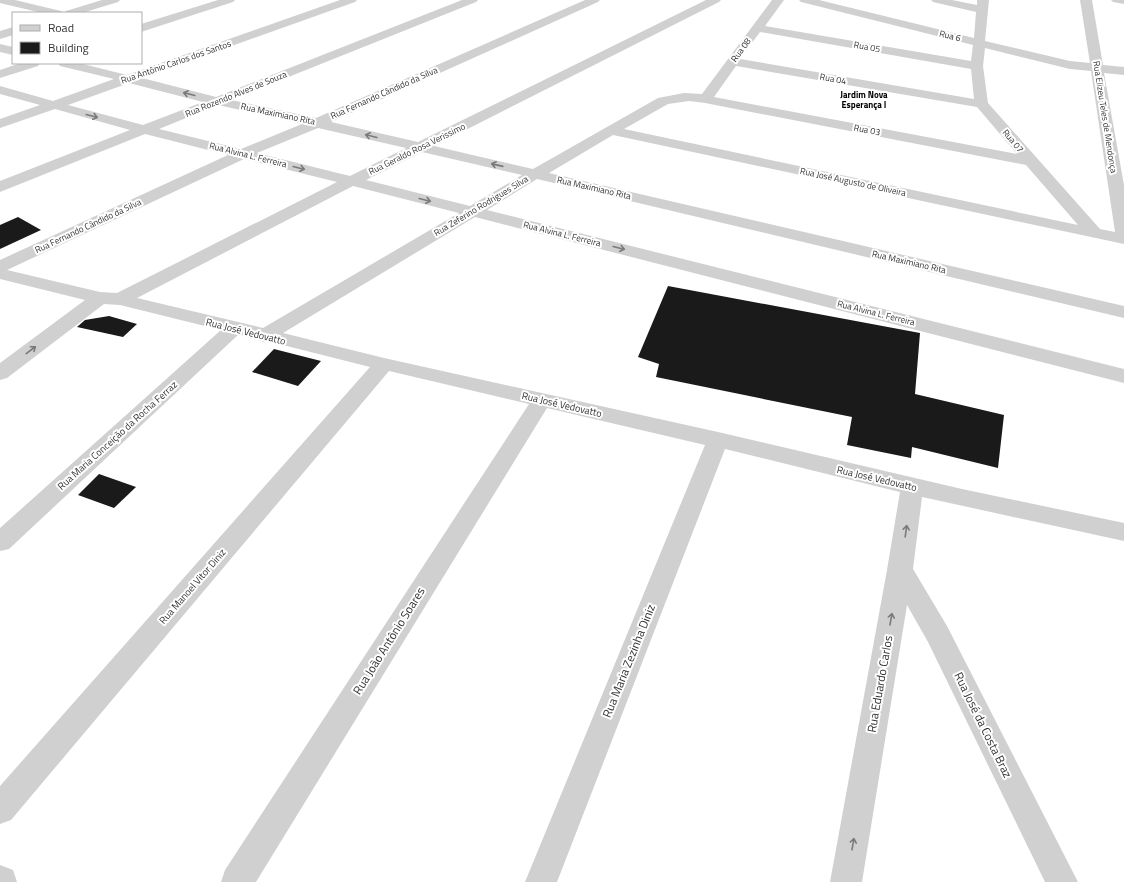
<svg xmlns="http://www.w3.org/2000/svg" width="1124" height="882" font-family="'Titillium Web',sans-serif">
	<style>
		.building { fill: #1a1a1a }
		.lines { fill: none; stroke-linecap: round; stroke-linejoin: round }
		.minor { fill: #d0d0d0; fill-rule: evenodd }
		.oneway { stroke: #7a7a7a }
		.labels { text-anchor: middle; stroke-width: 4; stroke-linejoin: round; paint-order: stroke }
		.far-street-label { font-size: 9px; fill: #333; stroke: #fff }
		.far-neighbourhood-label { font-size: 9px; font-weight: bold; fill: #000; stroke: #fff }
		.street-label { font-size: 10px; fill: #333; stroke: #fff }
		.near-street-label { font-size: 12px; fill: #333; stroke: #fff }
	</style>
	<rect width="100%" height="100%" fill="#fff"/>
	<!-- building -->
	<g class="building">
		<polygon points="18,217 41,230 0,249 0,225"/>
		<polygon points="668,286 920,333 915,394 1004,415 998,468 912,447 911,458 847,445 852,417 656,377 659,364 638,357"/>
		<polygon points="109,316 137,324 123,337 77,327 85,320"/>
		<polygon points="274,349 321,361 298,386 252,372"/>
		<polygon points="99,474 136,487 114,508 78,495"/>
	</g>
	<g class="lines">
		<!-- minor -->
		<g class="minor">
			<polygon points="0,0 15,0 61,11 63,13 42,13 0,3"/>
			<polygon points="102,0 120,0 118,2 82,13 64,13 66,11"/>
			<polygon points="218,0 235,0 233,2 141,32 141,24"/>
			<path d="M 340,0 L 357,0 L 355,2 L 142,78 L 216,97 L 462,0 L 478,0 L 476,2 L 231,100 L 316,118 L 585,0 L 600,0 L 598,2 L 331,122 L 418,142 L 706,0 L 721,0 L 719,2 L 434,146 L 533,169 L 658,98 L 684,93 L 702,94 L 772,0 L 784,0 L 765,26 L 971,61 L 973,45 L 801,2 L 799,0 L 819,0 L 974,38 L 976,12 L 933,2 L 931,0 L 952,0 L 977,5 L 977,0 L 989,0 L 985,41 L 1070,61 L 1090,63 L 1080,0 L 1092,0 L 1103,65 L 1124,67 L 1124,75 L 1104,73 L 1124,185 L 1124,244 L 613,135 L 549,173 L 1124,306 L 1124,318 L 537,179 L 487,210 L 1124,369 L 1124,383 L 475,217 L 283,333 L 384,358 L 718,432 L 962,489 L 1124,523 L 1124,541 L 922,497 L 913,569 L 947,626 L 1078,882 L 1045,882 L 928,642 L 907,605 L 862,882 L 830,882 L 887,570 L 900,492 L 725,449 L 557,882 L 525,882 L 705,445 L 547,408 L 256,882 L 221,882 L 225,870 L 529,404 L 389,371 L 11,820 L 0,824 L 0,786 L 370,367 L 267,341 L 264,342 L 239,334 L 9,549 L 0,551 L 0,528 L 221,330 L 120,305 L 104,304 L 7,378 L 0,380 L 0,363 L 85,300 L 0,279 L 0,260 L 228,155 L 145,134 L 0,192 L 0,181 L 130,130 L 55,109 L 0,128 L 0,119 L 40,105 L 0,94 L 0,86 L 53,101 L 114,79 L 60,66 L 58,63 L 79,63 L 127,75 ZM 760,32 L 971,69 L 974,99 L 740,59 ZM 985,48 L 1070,69 L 1091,71 L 1115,232 L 1100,229 L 988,103 L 983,66 ZM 736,66 L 977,107 L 1017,154 L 714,97 ZM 129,83 L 203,102 L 143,125 L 68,105 ZM 689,101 L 705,103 L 1026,165 L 1078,225 L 624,129 L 668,104 ZM 218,105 L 302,124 L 241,149 L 159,129 ZM 318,128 L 406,148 L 350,176 L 257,153 ZM 422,152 L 522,175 L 470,206 L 366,180 ZM 244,159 L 337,182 L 117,293 L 100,292 L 7,270 ZM 353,186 L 459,213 L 263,328 L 137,298 Z"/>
			<polygon points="1111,0 1124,0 1124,4 1113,2"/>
			<polygon points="13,27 13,35 0,39 0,31"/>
			<polygon points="0,44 13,47 13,55 0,52"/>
			<polygon points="21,63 40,63 38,66 0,78 0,70"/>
			<polygon points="0,865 13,870 17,882 0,882"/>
		</g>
	</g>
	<!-- one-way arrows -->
	<defs><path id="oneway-shaft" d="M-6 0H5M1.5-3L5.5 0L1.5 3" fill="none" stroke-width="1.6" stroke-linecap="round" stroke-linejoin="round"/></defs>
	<g class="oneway">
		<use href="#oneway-shaft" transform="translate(189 94) rotate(-166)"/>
		<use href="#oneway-shaft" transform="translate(92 116) rotate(15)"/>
		<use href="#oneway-shaft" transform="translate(371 136) rotate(-166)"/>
		<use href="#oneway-shaft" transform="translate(497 165) rotate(-167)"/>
		<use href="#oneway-shaft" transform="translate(299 168) rotate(14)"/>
		<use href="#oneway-shaft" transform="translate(425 200) rotate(14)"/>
		<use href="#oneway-shaft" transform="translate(619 248) rotate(14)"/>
		<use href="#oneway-shaft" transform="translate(31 350) rotate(-37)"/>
		<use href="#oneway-shaft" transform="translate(906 531) rotate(-82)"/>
		<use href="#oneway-shaft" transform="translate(891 619) rotate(-80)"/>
		<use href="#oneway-shaft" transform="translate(853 844) rotate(-80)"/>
	</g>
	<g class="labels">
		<!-- far-street labels -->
		<g class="far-street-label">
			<text transform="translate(950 36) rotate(14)" y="3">Rua 6</text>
			<text transform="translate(867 47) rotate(10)" y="3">Rua 05</text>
			<text transform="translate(741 50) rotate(-54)" y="3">Rua 08</text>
			<text transform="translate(176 62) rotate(-19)" y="3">Rua Antônio Carlos dos Santos</text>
			<text transform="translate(833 79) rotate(10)" y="3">Rua 04</text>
			<text transform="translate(384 93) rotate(-24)" y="3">Rua Fernando Cândido da Silva</text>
			<text transform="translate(236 94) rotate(-22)" y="3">Rua Rozendo Alves de Souza</text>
			<text transform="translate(278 114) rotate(12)" y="3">Rua Maximiano Rita</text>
			<text transform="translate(1105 117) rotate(81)" y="3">Rua Elizeu Teles de Mendonça</text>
			<text transform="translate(867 130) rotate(11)" y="3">Rua 03</text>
			<text transform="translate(1013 141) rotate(50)" y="3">Rua 07</text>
			<text transform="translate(417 149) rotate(-26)" y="3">Rua Geraldo Rosa Verissimo</text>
			<text transform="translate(248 155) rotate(14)" y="3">Rua Alvina L. Ferreira</text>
			<text transform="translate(853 182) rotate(12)" y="3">Rua José Augusto de Oliveira</text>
			<text transform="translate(594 188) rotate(13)" y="3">Rua Maximiano Rita</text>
			<text transform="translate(481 206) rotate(-31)" y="3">Rua Zeferino Rodrigues Silva</text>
			<text transform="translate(88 226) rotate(-25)" y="3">Rua Fernando Cândido da Silva</text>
			<text transform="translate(562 234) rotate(14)" y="3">Rua Alvina L. Ferreira</text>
			<text transform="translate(909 262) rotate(13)" y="3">Rua Maximiano Rita</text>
			<text transform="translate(876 313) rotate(14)" y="3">Rua Alvina L. Ferreira</text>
		</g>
		<!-- far-neighbourhood labels -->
		<g class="far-neighbourhood-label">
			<text x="864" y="98">Jardim Nova<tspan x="864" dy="10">Esperança I</tspan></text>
		</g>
		<!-- street labels -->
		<g class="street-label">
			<text transform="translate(246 331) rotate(14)" y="4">Rua José Vedovatto</text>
			<text transform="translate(562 404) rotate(13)" y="4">Rua José Vedovatto</text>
			<text transform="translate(117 435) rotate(-42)" y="4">Rua Maria Conceição da Rocha Ferraz</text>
			<text transform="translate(877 478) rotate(13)" y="4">Rua José Vedovatto</text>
			<text transform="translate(192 586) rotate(-49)" y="4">Rua Manoel Vitor Diniz</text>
		</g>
		<!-- near-street labels -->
		<g class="near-street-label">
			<text transform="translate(389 641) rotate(-58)" y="4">Rua João Antônio Soares</text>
			<text transform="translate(629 661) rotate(-68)" y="4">Rua Maria Zezinha Diniz</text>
			<text transform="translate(880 684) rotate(-80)" y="4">Rua Eduardo Carlos</text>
			<text transform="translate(983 725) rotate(64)" y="4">Rua José da Costa Braz</text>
		</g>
	</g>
	<!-- legend -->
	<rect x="12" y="12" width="130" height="52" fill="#ffffff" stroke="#adadad"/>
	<rect x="20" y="25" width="20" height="6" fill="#d0d0d0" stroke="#adadad"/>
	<text x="48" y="32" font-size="12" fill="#333333">Road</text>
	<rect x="20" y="42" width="20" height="12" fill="#1a1a1a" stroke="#adadad"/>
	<text x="48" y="52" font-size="12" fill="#333333">Building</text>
</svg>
